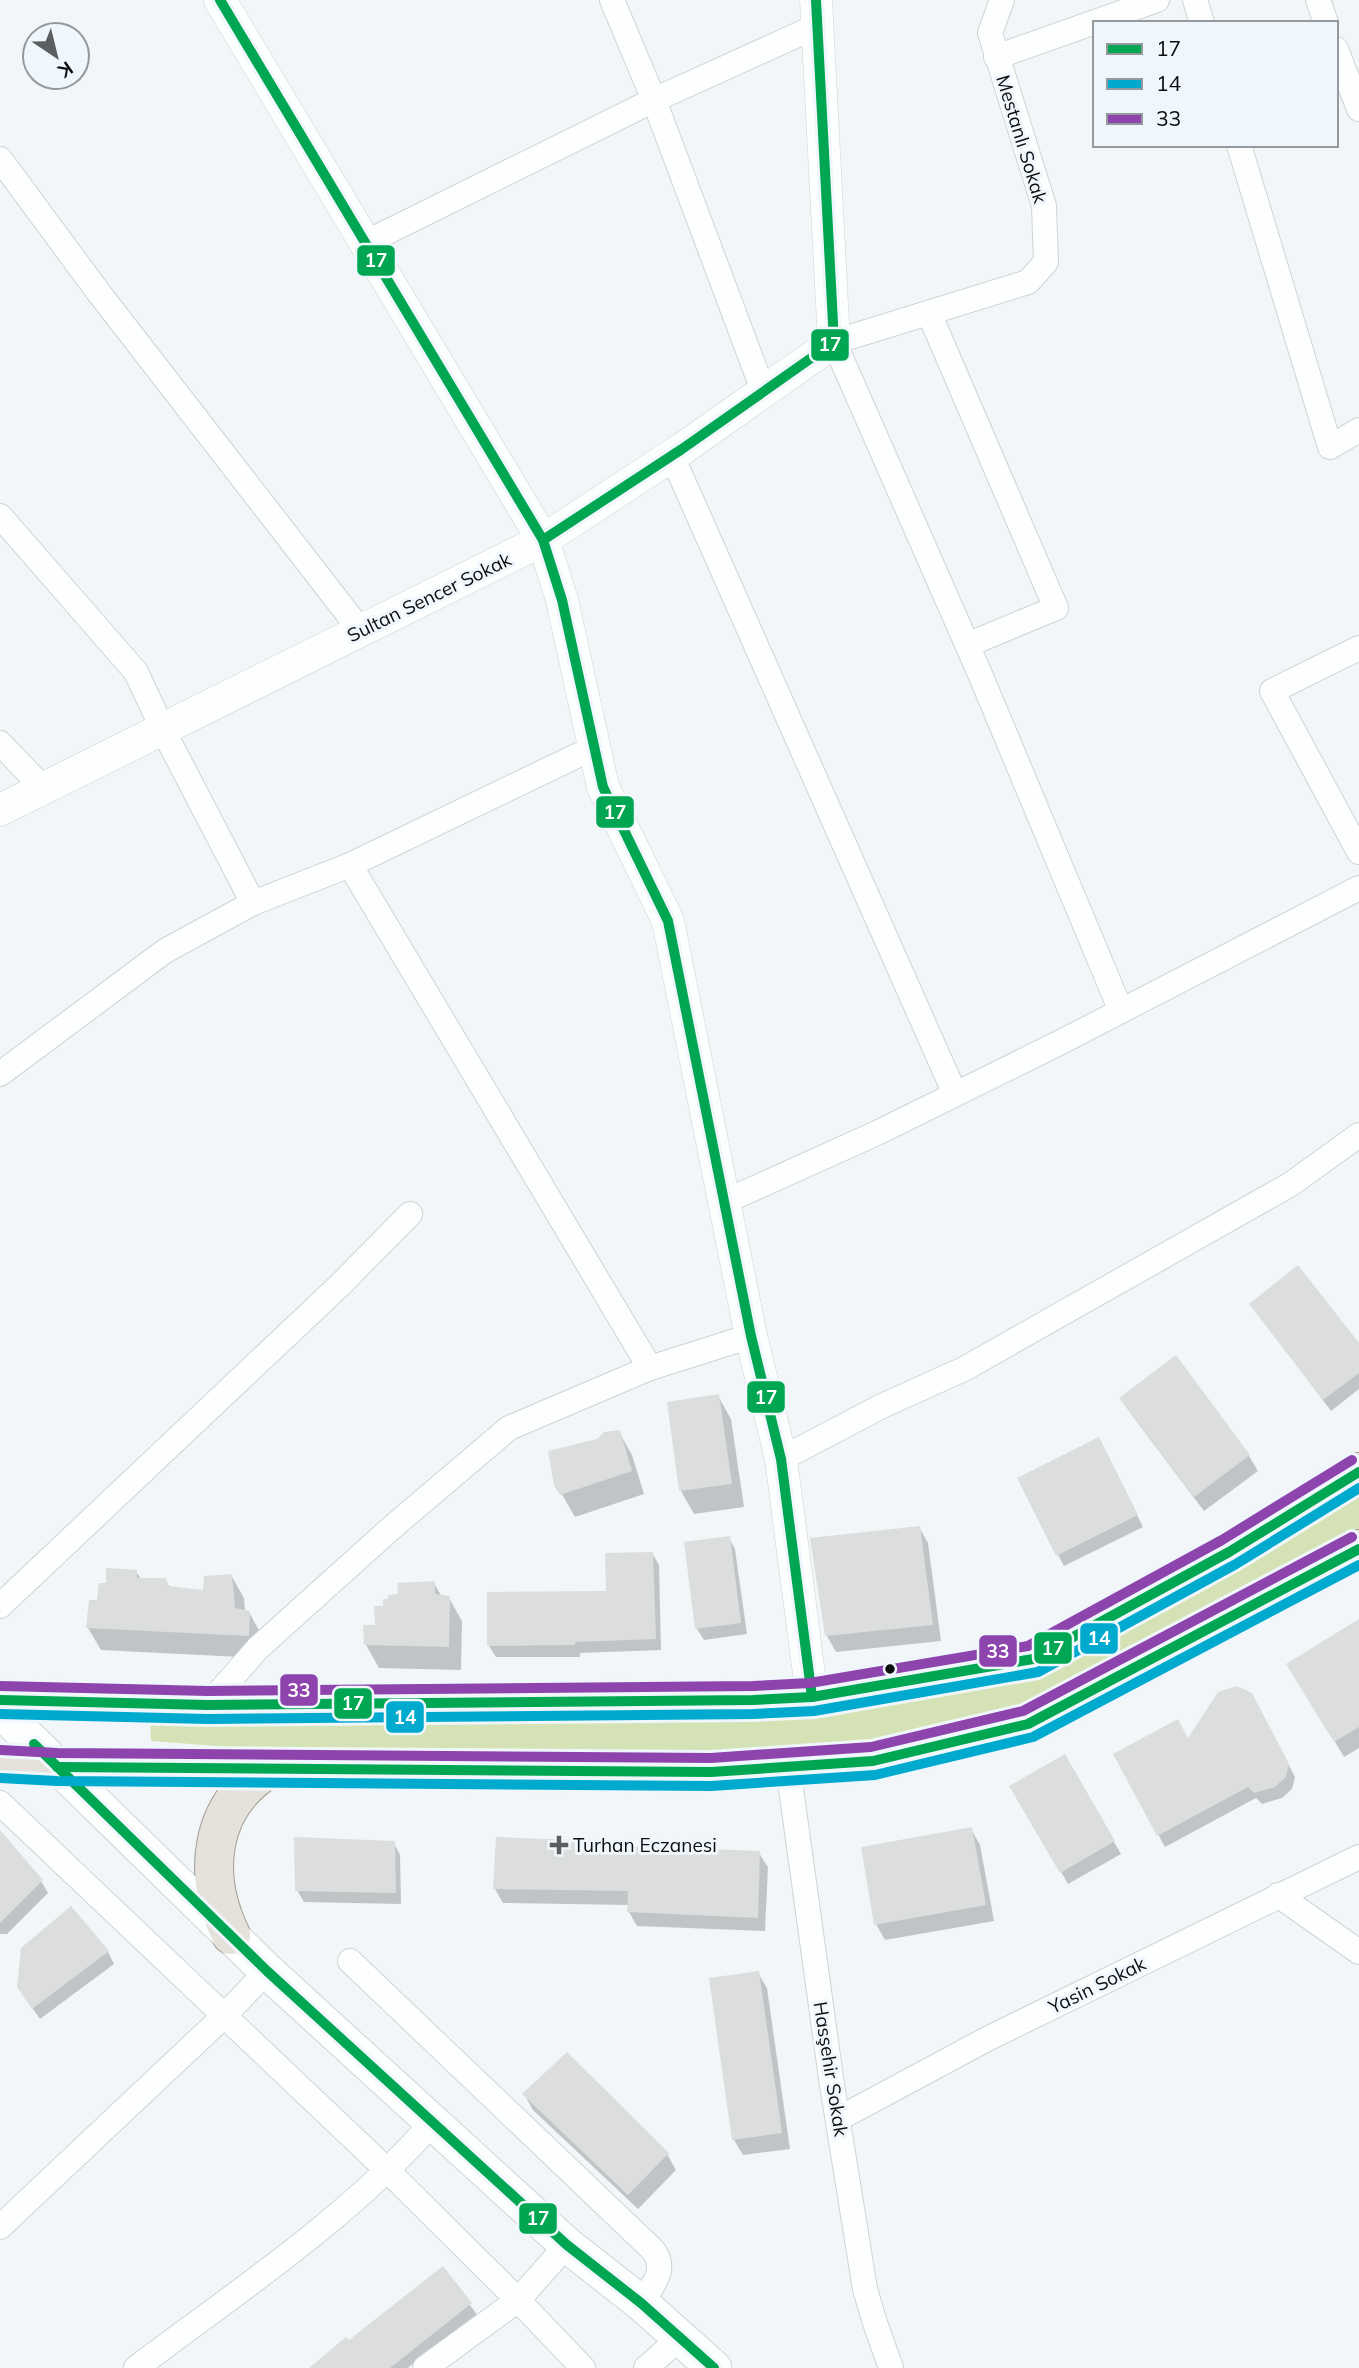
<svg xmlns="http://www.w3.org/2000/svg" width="1359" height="2368" font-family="Mulish,sans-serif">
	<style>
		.green { fill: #d5e2b5 }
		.shadow { fill: #0003 }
		.building { fill: #dcdddd }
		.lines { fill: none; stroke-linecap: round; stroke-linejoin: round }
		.minor-casing { stroke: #d0d3d6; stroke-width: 26 }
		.tertiary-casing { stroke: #d0d3d6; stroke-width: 33 }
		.secondary-casing { stroke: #d0d3d6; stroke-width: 37 }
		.primary-casing { stroke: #a19d93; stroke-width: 40 }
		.minor { stroke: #fdfefe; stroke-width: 24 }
		.tertiary { stroke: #fdfefe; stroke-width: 32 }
		.secondary { stroke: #fdfefe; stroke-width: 35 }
		.primary { stroke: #e5e2dc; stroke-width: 38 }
		.bus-1-casing { stroke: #eff6fc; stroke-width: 16 }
		.bus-2-casing { stroke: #eff6fc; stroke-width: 16 }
		.bus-3-casing { stroke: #eff6fc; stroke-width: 16 }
		.bus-1 { stroke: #00a651; stroke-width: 10 }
		.bus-2 { stroke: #00a9ce; stroke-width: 10 }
		.bus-3 { stroke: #8e44ad; stroke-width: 10 }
		.bus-dot { fill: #0b0d0e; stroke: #eff6fc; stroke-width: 2.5 }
		.poi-dot { fill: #5c5f60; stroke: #eff6fc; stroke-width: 2.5 }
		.labels { text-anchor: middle; stroke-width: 6; stroke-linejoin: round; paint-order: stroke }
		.street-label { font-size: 19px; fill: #0b0d0e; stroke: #eff6fc }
		.poi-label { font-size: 19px; fill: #0b0d0e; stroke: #eff6fc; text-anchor: start }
		.line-badge { stroke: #eff6fc; stroke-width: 2.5 }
		.badge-label { font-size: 19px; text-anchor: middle; font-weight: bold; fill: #fff }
	</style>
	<rect width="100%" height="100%" fill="#f2f6f9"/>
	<!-- green -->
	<polygon class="green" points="1359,1493 1359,1533 1027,1704 939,1730 870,1745 686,1755 336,1755 151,1741 150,1719 817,1714 921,1699 1042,1670"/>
	<!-- shadow -->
	<g class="shadow">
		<polygon points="1251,1304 1359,1346 1359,1389 1331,1411"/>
		<polygon points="718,1396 731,1419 744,1507 694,1514 681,1491"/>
		<polygon points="1122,1398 1249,1456 1258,1471 1204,1511 1131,1414"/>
		<polygon points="619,1432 632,1455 644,1494 575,1517 556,1484 598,1441"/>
		<polygon points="1105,1451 1143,1527 1064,1566 1058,1555"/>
		<polygon points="919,1527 928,1543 941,1641 836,1652 827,1636"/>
		<polygon points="729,1538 735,1549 747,1634 704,1640 697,1629"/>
		<polygon points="652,1553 659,1565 661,1650 580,1653 580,1657 496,1657 489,1646 608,1593"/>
		<polygon points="136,1571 141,1579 165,1579 170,1588 204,1592 231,1575 244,1598 245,1612 249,1612 262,1636 261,1658 101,1650 88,1628 99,1601 108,1585"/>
		<polygon points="434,1583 442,1597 449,1598 462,1621 461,1670 379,1668 366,1645 377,1627 385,1608"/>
		<polygon points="1359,1622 1359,1748 1344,1757 1289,1664"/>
		<polygon points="1258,1706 1295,1777 1292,1789 1282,1798 1262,1804 1256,1798 1165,1847 1115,1755 1188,1740"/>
		<polygon points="1064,1756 1121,1854 1068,1884 1012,1786"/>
		<polygon points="971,1829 980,1845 994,1921 885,1940 876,1924"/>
		<polygon points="0,1833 41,1881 48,1893 7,1934 0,1934"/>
		<polygon points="394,1843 400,1855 401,1904 304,1902 297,1890"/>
		<polygon points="598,1847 759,1853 768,1867 765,1931 637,1926 629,1912 629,1905 503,1903 495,1889"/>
		<polygon points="108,1952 114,1964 40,2019 26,1999"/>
		<polygon points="758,1973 767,1988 790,2149 743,2155 734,2140 711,1979"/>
		<polygon points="524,2094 667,2154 676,2170 638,2209 533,2110"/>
		<polygon points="443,2268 478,2316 413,2366 412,2364 408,2368 312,2368 349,2343"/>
	</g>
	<!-- building -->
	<g class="building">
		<polygon points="1298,1265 1359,1343 1359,1373 1323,1400 1249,1304"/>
		<polygon points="1176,1355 1250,1455 1194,1497 1119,1398"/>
		<polygon points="719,1394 732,1484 679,1491 667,1402"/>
		<polygon points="620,1430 632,1471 560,1495 554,1485 548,1451 597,1439 604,1432"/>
		<polygon points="1099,1437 1138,1515 1056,1556 1017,1478"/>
		<polygon points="920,1526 933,1625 825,1636 810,1538"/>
		<polygon points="730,1536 741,1623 695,1629 684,1542"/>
		<polygon points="653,1552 656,1639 575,1642 575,1645 487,1646 487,1592 606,1591 605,1553"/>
		<polygon points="106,1568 137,1570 137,1578 166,1578 168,1586 203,1590 204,1576 232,1574 235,1608 250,1611 249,1636 86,1628 89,1600 97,1600 99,1583 106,1583"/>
		<polygon points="435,1581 435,1594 450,1596 449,1647 364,1645 363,1625 375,1625 374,1606 383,1606 383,1599 388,1599 388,1595 397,1594 398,1583"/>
		<polygon points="1359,1619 1359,1727 1334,1742 1286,1664"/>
		<polygon points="1237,1686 1252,1693 1289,1764 1286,1777 1275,1787 1254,1793 1248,1787 1157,1836 1113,1754 1178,1719 1188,1738 1218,1692"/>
		<polygon points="1065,1754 1115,1841 1060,1873 1009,1786"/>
		<polygon points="972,1827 986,1905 874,1925 861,1847"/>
		<polygon points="0,1830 43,1880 0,1923"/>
		<polygon points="294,1837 395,1841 396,1893 295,1891"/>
		<polygon points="496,1837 597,1841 597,1845 760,1851 758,1918 627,1912 628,1891 493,1889"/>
		<polygon points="71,1906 109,1951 32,2009 17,1987 21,1948"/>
		<polygon points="759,1971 782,2133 732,2140 709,1978"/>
		<polygon points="567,2052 669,2153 628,2195 522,2094"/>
		<polygon points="443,2266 472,2303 390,2368 309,2368 346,2337 349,2340"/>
	</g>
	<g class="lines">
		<defs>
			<g id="minor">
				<polyline points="612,0 654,100 764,393"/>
				<polyline points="1002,0 990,33 1044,206 1046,262 1028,282 834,342 980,674 1121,1011"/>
				<polyline points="1195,0 1202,23"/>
				<polyline points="1318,0 1326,23"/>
				<polyline points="1336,49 1359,109"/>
				<polyline points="996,57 1157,0"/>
				<polyline points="1239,145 1330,447 1359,430"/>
				<polyline points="0,159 99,293 361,631"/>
				<polyline points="365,243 654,100 817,26"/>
				<polyline points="929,313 1056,608 967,645"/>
				<polyline points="672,456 955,1094"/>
				<polyline points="0,516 136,672 163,730 253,903"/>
				<polyline points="1359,648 1272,691 1359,852"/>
				<polyline points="0,743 43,788"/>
				<polyline points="350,865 650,1368"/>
				<polyline points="0,1074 165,951 253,903 350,865 595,747"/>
				<polyline points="726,1201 877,1133 1061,1042 1359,888"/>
				<polyline points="781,1459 882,1406 964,1369 1291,1184 1359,1135"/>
				<polyline points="0,1606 340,1285 410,1214"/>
				<polyline points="208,1705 258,1648 388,1531 509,1428 650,1368 751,1336"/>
				<polyline points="788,1767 832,2085 865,2289 874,2320 891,2368"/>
				<polyline points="0,1803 388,2171 518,2300 583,2368"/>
				<polyline points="1278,1895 1359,1952"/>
				<path d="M 350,1961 L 653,2250 C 668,2269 653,2285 641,2303"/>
				<polyline points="838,2119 989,2038 1359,1857"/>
				<polyline points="0,2227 225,2015 267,1971"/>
				<path d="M 136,2368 C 238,2291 348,2219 433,2122"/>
				<polyline points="425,2368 518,2300 567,2245"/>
				<polyline points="646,2368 681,2337"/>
			</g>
			<g id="tertiary">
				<polyline points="220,0 543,540 562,600 603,787 668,921 751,1336 781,1459 812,1697"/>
				<polyline points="0,810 543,540 682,449 834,342 816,0"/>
			</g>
			<polyline id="secondary" points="0,1710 267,1971 567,2245 641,2303 714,2368"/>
			<g id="primary">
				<polyline points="0,1700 208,1705 753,1700 812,1697 1033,1659 1229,1552 1359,1472"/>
				<polyline points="0,1764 57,1767 711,1772 873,1761 1028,1724 1359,1549"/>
				<path d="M 231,1935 C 202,1875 208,1807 268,1769"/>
			</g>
		</defs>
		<!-- minor casing -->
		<use href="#minor" class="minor-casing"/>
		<!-- tertiary casing -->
		<use href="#tertiary" class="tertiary-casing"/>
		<!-- secondary casing -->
		<use href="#secondary" class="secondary-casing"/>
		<!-- primary casing -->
		<use href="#primary" class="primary-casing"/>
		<!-- minor -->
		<use href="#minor" class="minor"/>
		<!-- tertiary -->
		<use href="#tertiary" class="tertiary"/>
		<!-- secondary -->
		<use href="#secondary" class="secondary"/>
		<!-- primary -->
		<use href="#primary" class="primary"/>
		<defs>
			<g id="bus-1">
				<polyline points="220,0 543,540 562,600 603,787 668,921 751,1336 781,1459 812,1697"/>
				<polyline points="543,540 682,449 834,342 816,0"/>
				<polyline points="0,1700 208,1705 753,1700 812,1697 1033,1659 1229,1552 1359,1472"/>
				<polyline points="34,1744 267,1971 567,2245 641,2303 714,2368"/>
				<polyline points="57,1767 711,1772 873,1761 1028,1724 1359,1549"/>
			</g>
			<g id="bus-2">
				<polyline points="0,1714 208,1719 753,1714 814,1711 1038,1672 1236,1564 1359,1488"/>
				<polyline points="0,1778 57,1781 711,1786 875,1775 1033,1737 1359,1565"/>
			</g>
			<g id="bus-3">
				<polyline points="0,1686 208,1691 753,1686 810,1683 1028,1646 1222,1540 1352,1460"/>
				<polyline points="1,1750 57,1753 711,1758 871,1747 1023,1711 1352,1537"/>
			</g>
		</defs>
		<!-- bus-1 casing -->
		<use href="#bus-1" class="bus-1-casing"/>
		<!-- bus-2 casing -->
		<use href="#bus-2" class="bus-2-casing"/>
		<!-- bus-3 casing -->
		<use href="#bus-3" class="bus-3-casing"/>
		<!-- bus-1 -->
		<use href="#bus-1" class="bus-1"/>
		<!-- bus-2 -->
		<use href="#bus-2" class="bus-2"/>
		<!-- bus-3 -->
		<use href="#bus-3" class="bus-3"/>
	</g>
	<!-- markers -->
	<circle class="bus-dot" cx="890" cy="1669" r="6"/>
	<path class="poi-dot" d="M555.5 1834.5h7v7h7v7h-7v7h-7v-7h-7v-7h7z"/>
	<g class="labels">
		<!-- street labels -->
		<g class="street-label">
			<text transform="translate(1022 139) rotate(73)" y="7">Mestanlı Sokak</text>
			<text transform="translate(429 597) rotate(-26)" y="7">Sultan Sencer Sokak</text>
			<text transform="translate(1097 1985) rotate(-26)" y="7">Yasin Sokak</text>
			<text transform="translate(831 2069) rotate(81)" y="7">Hasşehir Sokak</text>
		</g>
		<!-- poi labels -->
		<g class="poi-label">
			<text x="573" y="1852">Turhan Eczanesi</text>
		</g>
	</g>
	<g class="line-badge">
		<rect x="356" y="244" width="40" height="33" rx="7" fill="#00a651"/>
		<rect x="810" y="328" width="40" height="34" rx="7" fill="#00a651"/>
		<rect x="595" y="795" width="40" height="34" rx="7" fill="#00a651"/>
		<rect x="746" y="1380" width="40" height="34" rx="7" fill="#00a651"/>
		<rect x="1079" y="1622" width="40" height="33" rx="7" fill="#00a9ce"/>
		<rect x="1033" y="1631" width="40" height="34" rx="7" fill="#00a651"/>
		<rect x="978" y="1634" width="40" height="34" rx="7" fill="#8e44ad"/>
		<rect x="279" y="1673" width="40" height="34" rx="7" fill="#8e44ad"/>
		<rect x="333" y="1687" width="40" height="33" rx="7" fill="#00a651"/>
		<rect x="385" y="1700" width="40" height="34" rx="7" fill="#00a9ce"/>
		<rect x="518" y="2202" width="40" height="33" rx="7" fill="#00a651"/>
	</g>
	<g class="badge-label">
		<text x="376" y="267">17</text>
		<text x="830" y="351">17</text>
		<text x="615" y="819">17</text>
		<text x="766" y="1404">17</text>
		<text x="1099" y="1645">14</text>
		<text x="1053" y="1655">17</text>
		<text x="998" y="1658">33</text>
		<text x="299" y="1697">33</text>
		<text x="353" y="1710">17</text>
		<text x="405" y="1724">14</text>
		<text x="538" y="2225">17</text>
	</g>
	<!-- legend -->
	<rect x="1093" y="21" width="245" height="126" fill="#eff6fc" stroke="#94999d" stroke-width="2"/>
	<rect x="1107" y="44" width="35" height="10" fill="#00a651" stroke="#94999d" stroke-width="2"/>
	<text x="1156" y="56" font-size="21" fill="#0b0d0e">17</text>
	<rect x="1107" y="79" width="35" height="10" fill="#00a9ce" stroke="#94999d" stroke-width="2"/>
	<text x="1156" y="91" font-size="21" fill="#0b0d0e">14</text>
	<rect x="1107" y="114" width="35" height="10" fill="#8e44ad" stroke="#94999d" stroke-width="2"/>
	<text x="1156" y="126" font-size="21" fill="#0b0d0e">33</text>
	<!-- north arrow -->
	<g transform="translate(56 56) rotate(145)"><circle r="33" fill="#eff6fc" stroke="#94999d" stroke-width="2"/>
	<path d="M0-5L12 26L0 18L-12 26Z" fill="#5c5f60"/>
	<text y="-10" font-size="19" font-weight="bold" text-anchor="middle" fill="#0b0d0e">K</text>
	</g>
</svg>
